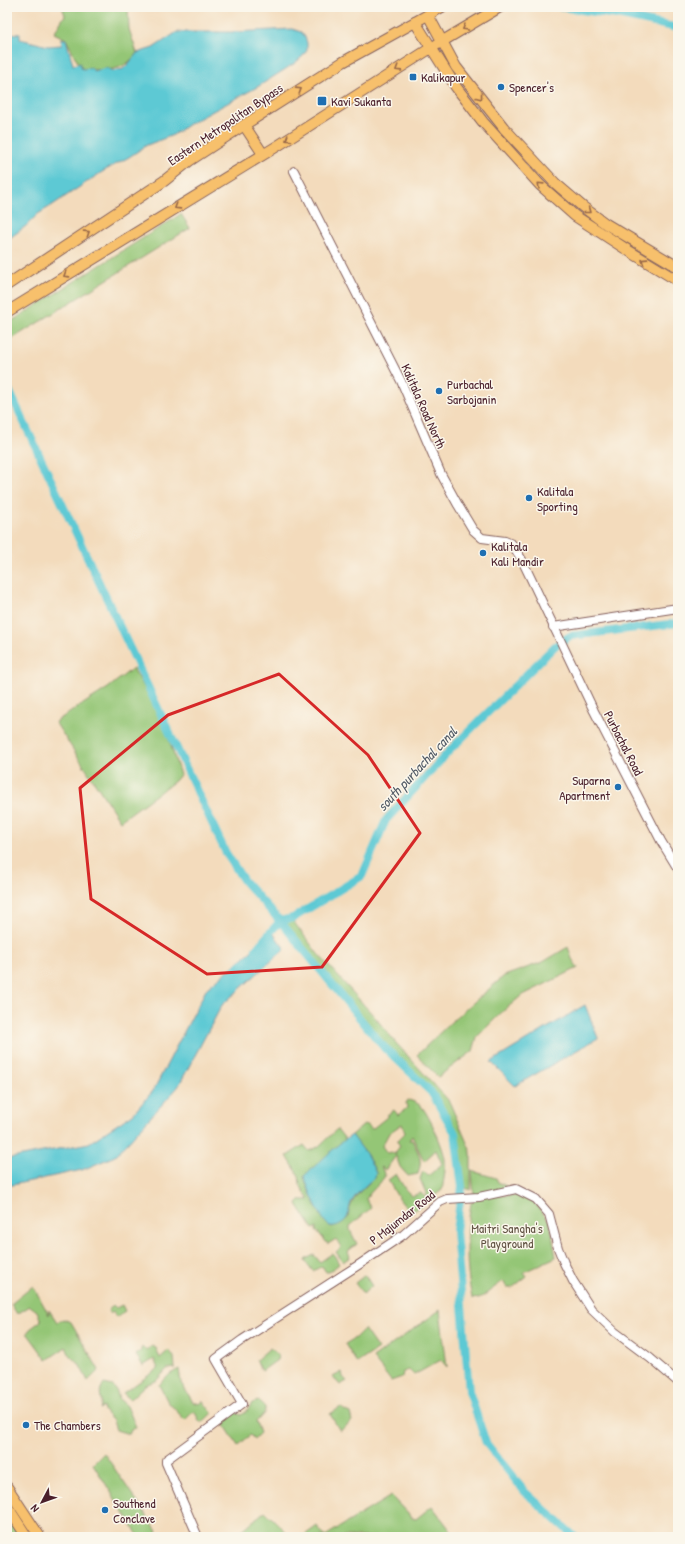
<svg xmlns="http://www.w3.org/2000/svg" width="685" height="1544" font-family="'Patrick Hand',sans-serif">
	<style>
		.green { fill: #94c676; stroke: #6f7250; fill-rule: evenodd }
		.water { fill: #5dc9d4; stroke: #547480 }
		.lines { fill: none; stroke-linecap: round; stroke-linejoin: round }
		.canal { stroke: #5dc9d4; stroke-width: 8 }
		.minor-casing { stroke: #85615e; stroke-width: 10 }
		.major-casing { stroke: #85615e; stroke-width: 12 }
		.minor { stroke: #fff; stroke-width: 8 }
		.major { stroke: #f7c06c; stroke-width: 10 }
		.oneway { stroke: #986748 }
		.marked { fill: none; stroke: #d62828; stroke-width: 3; stroke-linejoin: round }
		.poi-dot { fill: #1f6fb2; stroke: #fbf7ec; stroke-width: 1.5 }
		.labels { text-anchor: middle; stroke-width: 3; stroke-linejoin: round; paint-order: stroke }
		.poi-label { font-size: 13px; fill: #4a1f2b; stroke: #fbf7ec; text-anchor: start }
		.street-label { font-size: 13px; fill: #4a1f2b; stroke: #fbf7ec }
		.park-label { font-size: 13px; fill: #605142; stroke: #fbf7ec }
		.water-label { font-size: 14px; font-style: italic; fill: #515a66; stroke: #fbf7ec }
	</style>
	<rect width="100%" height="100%" fill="#fbf7ec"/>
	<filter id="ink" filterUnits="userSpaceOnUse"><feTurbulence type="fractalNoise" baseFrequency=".025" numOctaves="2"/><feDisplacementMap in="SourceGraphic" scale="8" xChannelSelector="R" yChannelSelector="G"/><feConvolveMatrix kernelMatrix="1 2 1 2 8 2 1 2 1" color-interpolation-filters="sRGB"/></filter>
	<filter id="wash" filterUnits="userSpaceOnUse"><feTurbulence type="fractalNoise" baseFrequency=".012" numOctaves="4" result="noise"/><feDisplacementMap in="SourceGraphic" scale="16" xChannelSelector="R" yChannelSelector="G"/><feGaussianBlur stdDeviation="0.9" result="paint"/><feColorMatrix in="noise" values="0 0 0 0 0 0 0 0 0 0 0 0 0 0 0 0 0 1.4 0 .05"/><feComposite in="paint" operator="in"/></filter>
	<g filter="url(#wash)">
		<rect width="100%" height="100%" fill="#f3dbbc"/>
		<!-- green -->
		<g class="green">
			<path d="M 62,7 L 128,7 L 129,29 L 137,53 C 122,74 104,70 81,69 L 66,39 L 54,33 L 65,15 Z"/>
			<polygon points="181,214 190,228 7,342 7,324"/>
			<polygon points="133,668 162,717 180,775 175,781 120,821 55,722 108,688"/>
			<polygon points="280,921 293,921 318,954 374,1016 396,1043 449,1101 471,1152 471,1190 462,1187 455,1133 431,1092 381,1044"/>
			<polygon points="568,947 572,959 578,968 521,996 501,1013 477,1037 473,1051 438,1077 417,1055 451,1022 504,976 543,962"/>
			<path d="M 408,1100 C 413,1101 418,1103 422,1107 C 430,1117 443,1146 445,1159 C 446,1169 444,1179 442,1190 L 429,1200 L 420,1179 L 423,1171 L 428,1176 L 442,1164 L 436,1150 L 424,1161 L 412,1136 L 409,1140 L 412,1140 C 419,1154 423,1159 418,1174 L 408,1176 L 400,1167 L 396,1156 L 385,1170 L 381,1166 L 385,1176 C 380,1185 371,1190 366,1199 L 371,1208 L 350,1226 L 350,1230 L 357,1244 L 348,1251 L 350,1257 L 343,1262 L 336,1252 L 341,1247 L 336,1239 L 328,1244 L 316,1230 L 317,1227 L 313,1229 L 297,1204 L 301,1200 L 309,1200 L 300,1185 L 299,1176 L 287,1156 L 304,1145 L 309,1151 L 318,1147 L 337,1129 L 346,1140 L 304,1176 C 307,1187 321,1222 332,1227 L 348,1218 C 349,1199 363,1189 375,1177 L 376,1173 C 370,1158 361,1149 352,1135 L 365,1124 L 372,1129 L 387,1117 L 387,1115 L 394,1110 L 398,1115 L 407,1108 L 406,1103 ZM 402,1124 L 405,1133 L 397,1141 L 400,1146 L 395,1153 L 396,1155 L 391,1152 L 387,1153 L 382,1146 L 389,1133 Z"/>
			<path d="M 472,1171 L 496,1178 L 498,1182 L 506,1186 L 493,1196 L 522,1195 L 533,1201 L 550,1222 L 556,1257 L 524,1272 L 527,1276 L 512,1288 L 507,1288 L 503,1281 L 479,1299 L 472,1298 C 465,1267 466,1235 471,1203 L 481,1196 L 474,1197 Z"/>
			<path d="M 396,1174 L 405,1189 L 412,1196 L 421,1193 L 426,1198 L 426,1203 C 421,1208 416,1208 412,1212 C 403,1208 393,1189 388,1180 Z"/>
			<polygon points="333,1253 339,1264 329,1272 326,1272 322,1266 313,1271 305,1261 306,1259 314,1255 320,1262"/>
			<polygon points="365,1275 372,1286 364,1293 364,1295 355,1283"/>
			<polygon points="33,1286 49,1315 49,1310 57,1322 63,1319 71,1322 99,1370 88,1381 79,1364 70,1356 66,1347 47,1360 27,1333 30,1329 41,1321 37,1311 30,1306 17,1314 11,1304"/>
			<polygon points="113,1305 116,1308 122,1305 125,1311 116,1317 113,1312 110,1314 108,1311"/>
			<polygon points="440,1310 447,1367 441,1360 414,1375 409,1370 403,1372 402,1377 391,1381 373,1358"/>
			<polygon points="364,1329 378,1349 357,1363 345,1344 355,1338"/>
			<polygon points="152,1346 156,1348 160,1358 169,1350 174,1357 175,1368 167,1369 156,1381 145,1385 130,1399 123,1393 158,1369 154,1359 143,1366 136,1355 140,1352 142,1347 147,1350"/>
			<polygon points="270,1348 278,1355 277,1360 262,1371 256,1360"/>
			<polygon points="179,1369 181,1383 193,1402 200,1404 203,1401 212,1413 205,1420 200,1422 194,1411 185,1420 168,1402 159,1385 170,1374"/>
			<polygon points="342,1372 343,1377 347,1381 340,1385 333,1377"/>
			<path d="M 104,1384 L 113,1386 L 117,1392 L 119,1399 L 127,1406 L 136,1427 L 132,1429 L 129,1434 L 116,1430 L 113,1421 L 104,1411 L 103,1407 L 100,1409 C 104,1400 96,1392 104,1384 Z"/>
			<polygon points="259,1401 265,1407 265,1412 256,1422 260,1433 254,1439 250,1435 238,1446 224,1424 233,1411 241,1415 246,1412 252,1403"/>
			<polygon points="341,1407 345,1411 350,1413 352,1421 340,1431 330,1414"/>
			<polygon points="104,1453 161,1537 140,1537 138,1535 93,1464"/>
			<polygon points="391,1496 412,1518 416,1519 432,1506 451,1531 443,1537 302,1537 317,1526 325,1536"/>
			<polygon points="265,1511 291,1537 234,1537"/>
			<polygon points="7,1516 21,1537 7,1537"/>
		</g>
		<!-- water -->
		<g class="water">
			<polygon points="292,29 301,32 305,37 307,43 307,50 303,56 295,63 259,86 189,124 173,135 147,145 129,157 102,172 51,206 38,214 26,226 7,240 7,33 20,34 20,39 48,46 62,45 61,39 66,39 73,65 80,63 82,69 91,68 94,71 107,68 113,71 123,69 130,62 137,53 153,48 177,32 235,32"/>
			<polygon points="273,933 285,949 222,1005 178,1087 115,1156 82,1170 7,1186 7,1159 89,1143 133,1114 153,1091 207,988"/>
			<polygon points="585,1005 598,1038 515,1086 491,1062"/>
			<path d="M 352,1135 L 367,1155 L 376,1173 L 375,1177 C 368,1183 357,1193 352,1201 C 349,1205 349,1215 347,1218 C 344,1223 334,1229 328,1225 C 321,1220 307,1186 304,1176 L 339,1144 Z"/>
		</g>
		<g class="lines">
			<!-- canal -->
			<g class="canal">
				<polyline points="561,7 617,15 678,28"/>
				<polyline points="7,386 226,853 244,881 280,921 381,1044 431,1092 455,1133 462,1187 456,1231 469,1391 486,1443 525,1492 575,1537"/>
				<polyline points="256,949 280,921 293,918 362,876 386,820 452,748 555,646 570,636 678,623"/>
			</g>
		</g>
	</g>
	<g filter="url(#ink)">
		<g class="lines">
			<defs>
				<g id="minor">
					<polyline points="294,171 401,381 441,474 458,505 473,530 482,538 505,541 512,544 522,560 594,711 661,841 678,869"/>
					<polyline points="553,627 678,608"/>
					<polyline points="198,1537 166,1463 166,1460 242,1404 216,1359 242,1340 360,1264 403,1235 440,1202 447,1199 479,1197 516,1189 536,1199 549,1214 558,1248 564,1263 573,1281 591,1309 615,1332 650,1358 678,1382"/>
				</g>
				<g id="major">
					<polyline points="428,15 456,67 504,128 555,183 583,207 606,224 678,267"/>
					<polyline points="415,22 456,87 483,122 540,185 575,216 629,251 678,281"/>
					<polyline points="244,125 263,154"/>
					<polyline points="7,285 164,181 189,161 244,125 343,62 442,7"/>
					<polyline points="7,312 279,145 431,48 500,7"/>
					<polyline points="7,1487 40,1537"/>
					<polyline points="7,1506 27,1537"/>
				</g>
			</defs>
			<!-- minor casing -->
			<use href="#minor" class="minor-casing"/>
			<!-- major casing -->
			<use href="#major" class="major-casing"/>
			<!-- minor -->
			<use href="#minor" class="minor"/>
			<!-- major -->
			<use href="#major" class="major"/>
		</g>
		<!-- one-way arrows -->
		<defs><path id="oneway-chevron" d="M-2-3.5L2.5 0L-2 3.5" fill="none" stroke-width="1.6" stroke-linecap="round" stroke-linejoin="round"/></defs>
		<g class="oneway">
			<use href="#oneway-chevron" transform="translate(465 28) rotate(150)"/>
			<use href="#oneway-chevron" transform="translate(398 69) rotate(148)"/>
			<use href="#oneway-chevron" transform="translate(299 90) rotate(-32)"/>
			<use href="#oneway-chevron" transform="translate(480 97) rotate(52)"/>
			<use href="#oneway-chevron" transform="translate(288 139) rotate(148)"/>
			<use href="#oneway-chevron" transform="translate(540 185) rotate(-136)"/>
			<use href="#oneway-chevron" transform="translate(177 207) rotate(148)"/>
			<use href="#oneway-chevron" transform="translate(588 211) rotate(38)"/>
			<use href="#oneway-chevron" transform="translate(87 233) rotate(-33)"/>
			<use href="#oneway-chevron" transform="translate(644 261) rotate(-147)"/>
			<use href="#oneway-chevron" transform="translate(66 275) rotate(148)"/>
		</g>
	</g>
	<!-- marked area -->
	<path class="marked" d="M 279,674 L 368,755 L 420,833 L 322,967 L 207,974 L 91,899 L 80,788 L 168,715 Z"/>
	<!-- markers -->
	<g class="poi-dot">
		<rect x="409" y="73" width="8" height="8" rx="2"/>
		<circle cx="501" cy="87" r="4"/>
		<rect x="317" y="96" width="10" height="10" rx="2"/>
		<circle cx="439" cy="391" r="4"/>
		<circle cx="529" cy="498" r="4"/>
		<circle cx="483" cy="553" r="4"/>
		<circle cx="618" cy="787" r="4"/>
		<circle cx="26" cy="1425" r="4"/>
		<circle cx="105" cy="1510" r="4"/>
	</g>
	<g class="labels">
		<!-- poi labels -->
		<g class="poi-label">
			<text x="421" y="82">Kalikapur</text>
			<text x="509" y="92">Spencer's</text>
			<text x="331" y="106">Kavi Sukanta</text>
			<text x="447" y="389">Purbachal<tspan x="447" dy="15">Sarbojanin</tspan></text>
			<text x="537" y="496">Kalitala<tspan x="537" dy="15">Sporting</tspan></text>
			<text x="491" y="551">Kalitala<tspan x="491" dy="15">Kali Mandir</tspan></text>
			<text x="610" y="785" text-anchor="end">Suparna<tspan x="610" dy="15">Apartment</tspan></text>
			<text x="34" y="1430">The Chambers</text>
			<text x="113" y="1508">Southend<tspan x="113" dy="15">Conclave</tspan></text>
		</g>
		<!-- street labels -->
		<g class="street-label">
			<text transform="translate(225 124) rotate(-34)" y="5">Eastern Metropolitan Bypass</text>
			<text transform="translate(424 406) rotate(66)" y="5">Kalitala Road North</text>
			<text transform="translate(624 743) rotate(63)" y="5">Purbachal Road</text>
			<text transform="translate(402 1217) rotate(-38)" y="5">P Majumdar Road</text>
		</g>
		<!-- park labels -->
		<g class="park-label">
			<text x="507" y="1233">Maitri Sangha's<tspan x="507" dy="15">Playground</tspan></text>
		</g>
		<!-- water labels -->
		<g class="water-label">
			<text transform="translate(417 769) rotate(-47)" y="5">south purbachal canal</text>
		</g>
	</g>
	<!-- margin -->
	<rect width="685" height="1544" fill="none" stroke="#fbf7ec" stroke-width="24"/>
	<!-- north arrow -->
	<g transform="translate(42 1502) rotate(229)" stroke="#fbf7ec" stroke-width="3" paint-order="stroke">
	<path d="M0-3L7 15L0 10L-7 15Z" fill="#4a1f2b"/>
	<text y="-6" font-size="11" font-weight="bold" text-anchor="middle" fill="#4a1f2b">N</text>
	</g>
</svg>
